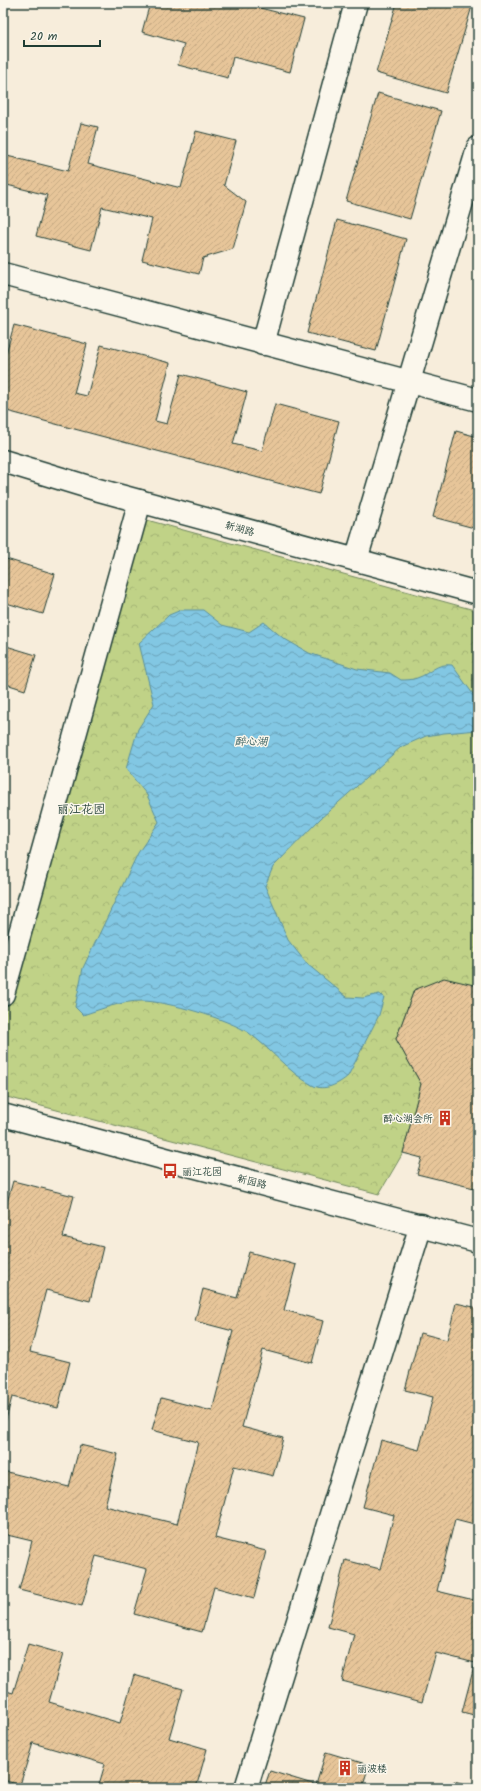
<svg xmlns="http://www.w3.org/2000/svg" width="481" height="1791" font-family="Kalam,'LXGW WenKai TC',sans-serif">
	<style>
		.forest { fill: url(#forest-crowns); stroke: #70885e }
		.water { fill: url(#water-waves); stroke: #5a909d }
		.building { fill: url(#building-hatch); stroke: #1f3d34 }
		.lines { fill: none; stroke-linecap: round; stroke-linejoin: round }
		.minor-casing { stroke: #1f3d34; stroke-width: 25 }
		.tertiary-casing { stroke: #1f3d34; stroke-width: 25 }
		.minor { stroke: #fbf7ec; stroke-width: 22 }
		.tertiary { stroke: #fbf7ec; stroke-width: 22 }
		.labels { text-anchor: middle; stroke-width: 3; stroke-linejoin: round; paint-order: stroke }
		.street-label { font-size: 10px; fill: #1f3d34; stroke: #fbf7ec }
		.poi-label { font-size: 10px; fill: #1f3d34; stroke: #fbf7ec; text-anchor: start }
		.water-label { font-size: 11px; font-style: italic; fill: #386060; stroke: #fbf7ec }
		.quarter-label { font-size: 12px; fill: #1f3d34; stroke: #fbf7ec }
	</style>
	<defs>
		<pattern id="forest-crowns" width="20" height="18" patternUnits="userSpaceOnUse"><rect width="20" height="18" fill="#c0d287"/><path d="M2 6a3 3 0 1 1 6 0M12 15a3 3 0 1 1 6 0" fill="none" stroke="#a5b575"/></pattern>
		<pattern id="water-waves" width="16" height="10" patternUnits="userSpaceOnUse"><rect width="16" height="10" fill="#82c7e3"/><path d="M0 5q4-4 8 0t8 0" fill="none" stroke="#6aa3b9"/></pattern>
		<pattern id="building-hatch" width="6" height="6" patternUnits="userSpaceOnUse"><rect width="6" height="6" fill="#e7c599"/><path d="M-1 1l2-2M0 6l6-6M5 7l2-2" fill="none" stroke="#c6aa84"/></pattern>
	</defs>
	<rect width="100%" height="100%" fill="#f7eddb"/>
	<filter id="ink" filterUnits="userSpaceOnUse"><feTurbulence type="fractalNoise" baseFrequency=".025" numOctaves="2"/><feDisplacementMap in="SourceGraphic" scale="8" xChannelSelector="R" yChannelSelector="G"/><feConvolveMatrix kernelMatrix="1 2 1 2 8 2 1 2 1" color-interpolation-filters="sRGB"/></filter>
	<g filter="url(#ink)">
		<!-- forest -->
		<polygon class="forest" points="136,517 478,611 478,986 414,990 396,1039 421,1084 403,1153 379,1194 3,1096 3,994"/>
		<!-- water -->
		<path class="water" d="M 181,610 L 203,610 L 222,625 L 249,632 L 264,622 L 283,638 L 309,653 L 357,669 L 390,673 L 401,680 C 406,680 412,680 417,678 C 432,673 435,663 452,665 L 478,701 L 478,730 L 444,733 L 426,736 L 401,747 L 321,818 L 273,867 L 265,886 L 288,940 L 307,964 L 347,997 L 363,998 L 379,994 L 384,997 L 379,1015 L 348,1076 C 339,1084 324,1092 312,1085 C 288,1072 271,1049 249,1033 C 228,1019 167,1001 142,1001 C 122,1001 101,1009 83,1015 L 75,1007 L 83,968 L 138,853 L 159,822 L 147,795 L 126,769 L 138,729 L 154,704 L 139,643 L 169,615 Z"/>
		<!-- building -->
		<g class="building">
			<polygon points="150,3 261,3 260,8 304,19 290,72 233,57 228,78 178,65 184,44 142,32"/>
			<polygon points="397,3 473,3 446,93 376,73"/>
			<polygon points="378,93 441,111 410,219 346,201"/>
			<polygon points="81,123 98,127 88,164 181,188 196,131 236,141 224,185 246,202 233,249 203,258 199,274 142,260 152,219 102,207 91,250 36,236 47,195 3,184 3,155 68,171"/>
			<polygon points="337,220 406,239 376,351 307,333"/>
			<polygon points="14,325 87,344 74,393 87,396 101,345 170,363 155,421 167,424 181,374 247,392 233,444 262,451 275,404 339,421 319,494 3,410 3,364"/>
			<polygon points="456,431 478,437 478,529 433,517"/>
			<polygon points="3,558 55,574 43,614 3,602"/>
			<polygon points="3,645 36,655 25,690 3,683"/>
			<polygon points="444,978 478,986 478,1189 417,1174 422,1158 403,1153 421,1084 396,1039 414,990"/>
			<polygon points="13,1181 74,1196 63,1237 103,1247 90,1301 46,1290 30,1352 70,1362 58,1408 12,1397 3,1431 3,1217"/>
			<polygon points="249,1252 296,1265 284,1310 323,1321 312,1363 263,1350 242,1427 283,1438 273,1476 234,1466 215,1538 266,1551 254,1598 214,1587 202,1632 134,1614 147,1569 96,1556 82,1606 19,1590 32,1541 3,1534 3,1471 69,1487 80,1445 118,1454 105,1506 177,1524 198,1442 152,1430 161,1398 212,1411 233,1331 195,1321 203,1289 237,1298"/>
			<polygon points="456,1303 478,1308 478,1454 473,1474 478,1475 478,1525 455,1519 437,1591 478,1601 478,1716 462,1712 475,1663 436,1653 422,1702 342,1681 354,1634 328,1627 345,1560 380,1569 394,1515 363,1507 381,1440 419,1450 433,1397 405,1390 420,1333 447,1340"/>
			<polygon points="28,1644 63,1654 49,1702 120,1723 134,1675 183,1689 169,1738 207,1749 196,1788 98,1788 105,1764 33,1743 20,1785 3,1780 3,1690 13,1693"/>
			<polygon points="326,1752 369,1765 362,1788 264,1788 270,1771 316,1785"/>
			<polygon points="454,1781 478,1788 452,1788"/>
		</g>
		<g class="lines">
			<defs>
				<g id="minor">
					<polyline points="3,274 478,400"/>
					<polyline points="263,344 356,3"/>
					<polyline points="3,461 95,489 478,593"/>
					<polyline points="356,560 478,148"/>
					<polyline points="3,994 140,501"/>
					<polyline points="246,1788 421,1225"/>
				</g>
				<polyline id="tertiary" points="3,1115 177,1162 478,1241"/>
			</defs>
			<!-- minor casing -->
			<use href="#minor" class="minor-casing"/>
			<!-- tertiary casing -->
			<use href="#tertiary" class="tertiary-casing"/>
			<!-- minor -->
			<use href="#minor" class="minor"/>
			<!-- tertiary -->
			<use href="#tertiary" class="tertiary"/>
		</g>
	</g>
	<!-- icons -->
	<defs>
		<symbol id="building-bare" viewBox="-9 -9 18 18"><path d="M-4-6H4V6H1V3H-1V6H-4ZM-2.5-4.3h1.7v1.8h-1.7ZM.8-4.3h1.7v1.8H.8ZM-2.5-1h1.7V.8h-1.7ZM.8-1h1.7V.8H.8Z" fill="#c8321e" stroke="#fbf7ec" stroke-width="2.5" paint-order="stroke"/></symbol>
		<symbol id="bus-bare" viewBox="-9 -9 18 18"><path d="M-5-6H5V4H4V6H2V4H-2V6H-4V4H-5ZM-3.5-4V0h7V-4ZM-3.5 1.2v1.5H-2V1.2ZM2 1.2v1.5H3.5V1.2Z" fill="#c8321e" stroke="#fbf7ec" stroke-width="2.5" paint-order="stroke"/></symbol>
	</defs>
	<g fill-rule="evenodd">
		<use href="#building-bare" x="434" y="1107" width="22" height="22"/>
		<use href="#bus-bare" x="159" y="1160" width="22" height="22"/>
		<use href="#building-bare" x="334" y="1757" width="22" height="22"/>
	</g>
	<g class="labels">
		<!-- street labels -->
		<g class="street-label">
			<text transform="translate(240 528) rotate(15)" y="4">新湖路</text>
			<text transform="translate(252 1181) rotate(14)" y="4">新园路</text>
		</g>
		<!-- poi labels -->
		<g class="poi-label">
			<text x="433" y="1122" text-anchor="end">醉心湖会所</text>
			<text x="182" y="1175">丽江花园</text>
			<text x="357" y="1772">丽波楼</text>
		</g>
		<!-- water labels -->
		<g class="water-label">
			<text x="251" y="745">醉心湖</text>
		</g>
		<!-- quarter labels -->
		<g class="quarter-label">
			<text x="81" y="813">丽江花园</text>
		</g>
	</g>
	<!-- margin -->
	<rect width="481" height="1791" fill="none" stroke="#fbf7ec" stroke-width="16"/>
	<rect x="8" y="8" width="465" height="1775" fill="none" stroke="#1f3d34" stroke-width="1.5" filter="url(#ink)"/>
	<!-- scale -->
	<path d="M24 40v6h76v-6" fill="none" stroke="#1f3d34" stroke-width="2"/>
	<text x="30" y="40" font-size="12" fill="#1f3d34" stroke="#fbf7ec" stroke-width="3" paint-order="stroke">20 m</text>
</svg>
